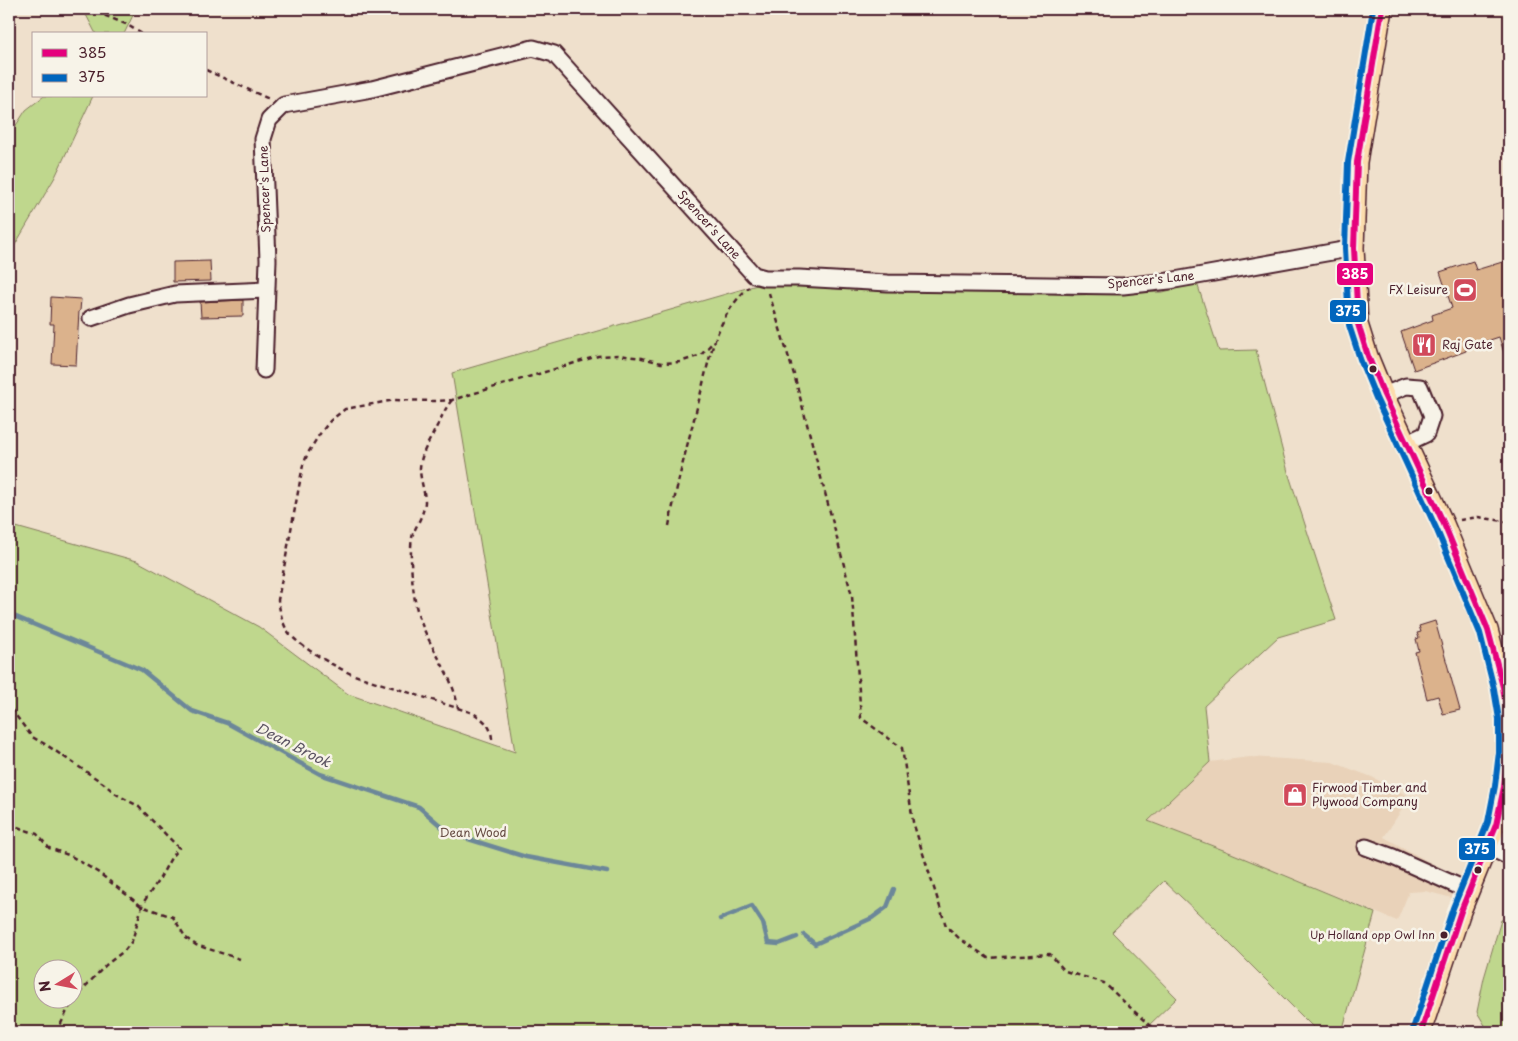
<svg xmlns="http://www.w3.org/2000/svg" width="1518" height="1041" font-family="'Playpen Sans',sans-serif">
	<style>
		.built { fill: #e9d2b9 }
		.green { fill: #bfd78d; stroke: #847b5c; fill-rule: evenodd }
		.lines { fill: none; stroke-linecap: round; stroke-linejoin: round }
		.stream { stroke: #6c8799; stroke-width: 4.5 }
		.building { fill: #dbb28c; stroke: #4a1f2b }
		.minor-casing { stroke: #4a1f2b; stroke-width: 19 }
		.major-casing { stroke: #4a1f2b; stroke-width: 22 }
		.path { stroke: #4a1f2b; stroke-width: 2.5; stroke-dasharray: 5 4; stroke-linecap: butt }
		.minor { stroke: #f7f3e8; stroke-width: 15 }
		.major { stroke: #fcdcac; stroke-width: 19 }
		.bus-1-casing { stroke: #f7f3e8; stroke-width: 10 }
		.bus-2-casing { stroke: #f7f3e8; stroke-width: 10 }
		.bus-1 { stroke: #e5007d; stroke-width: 6 }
		.bus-2 { stroke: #0065bd; stroke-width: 6 }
		.bus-dot { fill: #4a1f2b; stroke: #f7f3e8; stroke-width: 2 }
		.labels { text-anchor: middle; stroke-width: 5; stroke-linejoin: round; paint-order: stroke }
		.bus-label { font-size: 11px; fill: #4a1f2b; stroke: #f7f3e8; text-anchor: end }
		.street-label { font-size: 12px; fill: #4a1f2b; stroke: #f7f3e8 }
		.poi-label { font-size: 12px; fill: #4a1f2b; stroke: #f7f3e8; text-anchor: start }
		.park-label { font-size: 12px; fill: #674d44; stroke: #f7f3e8 }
		.water-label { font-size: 14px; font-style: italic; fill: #5b5362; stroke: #f7f3e8 }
		.line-badge { stroke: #f7f3e8; stroke-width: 2 }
		.badge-label { font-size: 14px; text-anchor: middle; font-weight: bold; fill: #fff }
	</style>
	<rect width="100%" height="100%" fill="#efe0cc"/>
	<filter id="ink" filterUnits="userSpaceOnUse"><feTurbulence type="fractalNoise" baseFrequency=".02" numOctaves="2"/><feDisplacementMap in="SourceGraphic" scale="10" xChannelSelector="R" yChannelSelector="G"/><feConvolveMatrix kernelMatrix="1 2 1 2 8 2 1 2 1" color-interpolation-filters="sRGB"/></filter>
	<g filter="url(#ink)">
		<!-- built -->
		<polygon class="built" points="1250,757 1332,762 1372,777 1410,797 1384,837 1463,881 1456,899 1425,891 1409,892 1397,921 1231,853 1148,821 1210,762"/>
		<!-- green -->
		<g class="green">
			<polygon points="83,9 136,9 124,34 96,34"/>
			<polygon points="44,96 93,96 55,177 9,255 9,136 26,110"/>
			<path d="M 764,283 L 964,288 L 1075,295 L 1163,292 L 1197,283 L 1219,351 L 1256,350 L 1288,472 L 1336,620 L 1278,637 L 1204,706 L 1210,762 L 1148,821 L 1231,853 L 1375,913 L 1342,1032 L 1318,1032 L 1213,927 L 1164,881 L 1112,932 L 1177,998 L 1146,1028 L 1149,1032 L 9,1032 L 9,525 L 137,561 L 259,627 L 348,694 L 515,752 L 452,373 ZM 42,968 L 72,968 L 72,998 L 42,998 Z"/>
			<polygon points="1509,919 1509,1032 1489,1032 1477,1012 1484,978 1501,920"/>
		</g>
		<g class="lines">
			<!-- stream -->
			<g class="stream">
				<polyline points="9,614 142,670 192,711 227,723 320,774 419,807 449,833 526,857 607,872"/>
				<polyline points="720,919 752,906 763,923 768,943 779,944 797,937"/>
				<polyline points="804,935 815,944 872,918 887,907 894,889"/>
			</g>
		</g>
		<!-- building -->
		<g class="building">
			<polygon points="1509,260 1509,362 1507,362 1499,337 1466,348 1466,351 1414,370 1401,332 1433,320 1432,315 1452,308 1440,272 1473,261 1476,270"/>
			<polygon points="210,261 211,281 173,282 173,262"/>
			<polygon points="51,297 81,299 80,311 79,311 76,365 52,364 54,324 50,324"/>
			<polygon points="243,300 243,316 201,317 200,302"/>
			<polygon points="1435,621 1460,710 1443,714 1438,696 1427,699 1415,652 1419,651 1416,639 1419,638 1417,633 1421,632 1419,626"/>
		</g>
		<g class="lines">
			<defs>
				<g id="minor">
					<polyline points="91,318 129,305 175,294 266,290"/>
					<polyline points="264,370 268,260 263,139 269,120 284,105 372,89 533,48 554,54 754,275 765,278 799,278 888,283 1123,286 1169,281 1354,248"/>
					<polyline points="1384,395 1406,386 1420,387 1432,416 1426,434 1407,443"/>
					<polyline points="1492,836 1509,840"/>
					<polyline points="1487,846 1509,857"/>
					<polyline points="1366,847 1393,857 1469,891"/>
				</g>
				<polyline id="major" points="1382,9 1357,162 1354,248 1358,324 1368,356 1384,395 1444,524 1488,630 1503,687 1508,718 1508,753 1504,787 1496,825 1461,911 1421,1032"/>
			</defs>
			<!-- minor casing -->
			<use href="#minor" class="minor-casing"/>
			<!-- major casing -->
			<use href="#major" class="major-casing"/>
			<!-- path -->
			<g class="path">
				<polyline points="88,9 126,24 142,34"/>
				<polyline points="206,70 269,99"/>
				<polyline points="769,293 795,378 852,596 861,718 902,748 913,822 946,926 960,939 988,958 1050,954 1065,971 1104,983 1149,1025 1162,1032"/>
				<path d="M 452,400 C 445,408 442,417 437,426 C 430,441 421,452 420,468 C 420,480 425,491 425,502 C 424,514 417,524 413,534 C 408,548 413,596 417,610 C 426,645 453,672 458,708"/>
				<polyline points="1460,520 1478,517 1509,522"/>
				<path d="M 669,526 C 677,483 688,442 699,400 C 710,357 715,318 749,287"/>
				<polyline points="11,709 32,737 45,744 103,783 116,794 138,806 179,848 172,856 160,878 143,903 132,941 125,950 106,965 83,989 68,1009 57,1032"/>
				<path d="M 492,739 C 491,725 484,720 473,713 L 351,674 C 333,665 301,648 289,633 C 282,624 280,611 278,600 L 303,465 L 308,453 L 319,435 L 330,421 L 345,409 L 395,400 L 434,401 L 452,400 L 598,356 L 618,355 L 642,358 L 661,363 L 680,362 L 701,355 L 713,342"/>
				<polyline points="9,824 37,834 49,848 71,856 99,873 141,906 173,917 186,938 196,945 240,959"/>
			</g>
			<!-- minor -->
			<use href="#minor" class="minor"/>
			<!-- major -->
			<use href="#major" class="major"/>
			<defs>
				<polyline id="bus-1" points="1382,9 1357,162 1354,248 1358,324 1368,356 1384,395 1444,524 1488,630 1503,687 1508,718 1508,753 1504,787 1496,825 1461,911 1421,1032"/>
				<polyline id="bus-2" points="1373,9 1348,162 1345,248 1349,325 1360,359 1376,398 1436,528 1480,633 1494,689 1499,719 1499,752 1495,786 1488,822 1453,908 1413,1029"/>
			</defs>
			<!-- bus-1 casing -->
			<use href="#bus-1" class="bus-1-casing"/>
			<!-- bus-2 casing -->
			<use href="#bus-2" class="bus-2-casing"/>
			<!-- bus-1 -->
			<use href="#bus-1" class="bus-1"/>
			<!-- bus-2 -->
			<use href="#bus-2" class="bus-2"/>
		</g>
	</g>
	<!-- icons -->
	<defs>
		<symbol id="stadium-square" viewBox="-11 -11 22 22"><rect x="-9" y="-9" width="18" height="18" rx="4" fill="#d1495b" stroke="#f7f3e8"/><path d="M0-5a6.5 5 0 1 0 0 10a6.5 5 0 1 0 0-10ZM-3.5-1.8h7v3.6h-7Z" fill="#fff"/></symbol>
		<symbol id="restaurant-square" viewBox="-11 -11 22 22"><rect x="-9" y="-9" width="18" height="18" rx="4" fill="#d1495b" stroke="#f7f3e8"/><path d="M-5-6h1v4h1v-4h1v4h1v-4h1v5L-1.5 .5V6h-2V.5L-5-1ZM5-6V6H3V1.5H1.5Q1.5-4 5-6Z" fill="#fff"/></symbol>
		<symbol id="shop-square" viewBox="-11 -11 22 22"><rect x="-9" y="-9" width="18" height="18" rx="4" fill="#d1495b" stroke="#f7f3e8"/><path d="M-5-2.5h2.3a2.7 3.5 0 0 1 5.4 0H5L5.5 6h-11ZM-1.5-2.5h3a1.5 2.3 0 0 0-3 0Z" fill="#fff"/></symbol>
	</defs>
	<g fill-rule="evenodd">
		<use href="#stadium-square" x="1451" y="276" width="28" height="28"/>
		<use href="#restaurant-square" x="1410" y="331" width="28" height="28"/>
		<use href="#shop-square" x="1281" y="781" width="28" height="28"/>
	</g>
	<!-- markers -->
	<g class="bus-dot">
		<circle cx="1373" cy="369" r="4.5"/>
		<circle cx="1429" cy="491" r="4.5"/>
		<circle cx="1478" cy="870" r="4.5"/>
		<circle cx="1444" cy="935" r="4.5"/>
	</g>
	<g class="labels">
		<!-- bus labels -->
		<g class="bus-label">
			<text x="1435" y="939">Up Holland opp Owl Inn</text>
		</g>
		<!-- street labels -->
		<g class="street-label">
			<text transform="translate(265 189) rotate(-92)" y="4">Spencer's Lane</text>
			<text transform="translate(709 225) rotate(48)" y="4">Spencer's Lane</text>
			<text transform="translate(1151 280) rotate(-6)" y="4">Spencer's Lane</text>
		</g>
		<!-- poi labels -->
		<g class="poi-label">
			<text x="1448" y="294" text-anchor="end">FX Leisure</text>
			<text x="1442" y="349">Raj Gate</text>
			<text x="1312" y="792">Firwood Timber and<tspan x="1312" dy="14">Plywood Company</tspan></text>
		</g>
		<!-- park labels -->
		<g class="park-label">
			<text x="473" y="837">Dean Wood</text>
		</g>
		<!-- water labels -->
		<g class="water-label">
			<text transform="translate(293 745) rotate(27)" y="5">Dean Brook</text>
		</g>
	</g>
	<g class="line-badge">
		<rect x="1336" y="262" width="38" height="24" rx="5" fill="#e5007d"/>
		<rect x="1329" y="299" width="38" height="24" rx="5" fill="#0065bd"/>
		<rect x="1458" y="837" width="38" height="24" rx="5" fill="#0065bd"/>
	</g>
	<g class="badge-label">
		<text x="1355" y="279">385</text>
		<text x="1348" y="316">375</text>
		<text x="1477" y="854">375</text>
	</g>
	<!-- margin -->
	<rect width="1518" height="1041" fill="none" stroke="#f7f3e8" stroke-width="30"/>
	<rect x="15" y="15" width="1488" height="1011" fill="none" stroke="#4a1f2b" stroke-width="2" filter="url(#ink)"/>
	<!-- legend -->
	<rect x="32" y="32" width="175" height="65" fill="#f7f3e8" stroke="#b29e9c"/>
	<rect x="42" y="49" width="25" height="8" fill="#e5007d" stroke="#b29e9c"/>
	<text x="78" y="58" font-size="15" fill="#4a1f2b">385</text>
	<rect x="42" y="74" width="25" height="8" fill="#0065bd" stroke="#b29e9c"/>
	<text x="78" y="82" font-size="15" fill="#4a1f2b">375</text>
	<!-- north arrow -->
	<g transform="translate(58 984) rotate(260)"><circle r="24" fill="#f7f3e8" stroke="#b29e9c"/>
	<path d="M0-4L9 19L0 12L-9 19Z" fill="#d1495b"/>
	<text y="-8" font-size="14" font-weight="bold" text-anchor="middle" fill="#4a1f2b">N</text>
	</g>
</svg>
